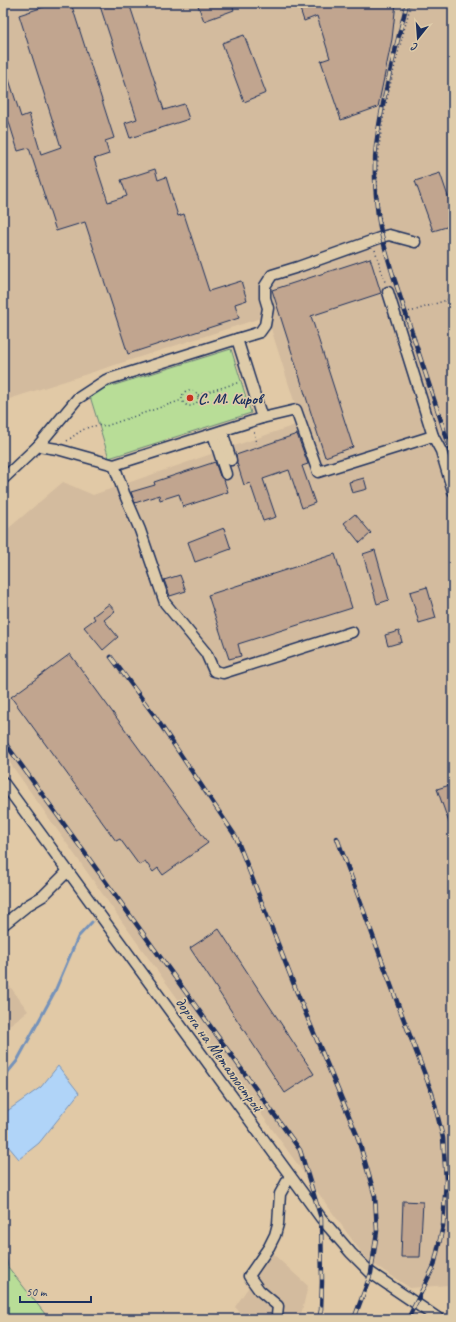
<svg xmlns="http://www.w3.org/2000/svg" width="456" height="1322" font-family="Caveat,sans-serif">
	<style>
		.built { fill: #d3bb9e }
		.green { fill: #b8dd97; stroke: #6a867a }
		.water { fill: #b0d4f8; stroke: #7492ba }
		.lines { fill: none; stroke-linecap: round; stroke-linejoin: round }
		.stream { stroke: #7492ba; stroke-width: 3 }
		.building { fill: #c1a58f; stroke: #1b2f5e }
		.minor-casing { stroke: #1b2f5e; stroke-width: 13 }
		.path { stroke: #1b2f5e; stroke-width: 1.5; stroke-dasharray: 1 3; stroke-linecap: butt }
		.minor { stroke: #decba9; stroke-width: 10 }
		.rail-casing { stroke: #1b2f5e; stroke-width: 4.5 }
		.rail { stroke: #decba9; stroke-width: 3; stroke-dasharray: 9; stroke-linecap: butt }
		.poi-dot { fill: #c8321e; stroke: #decba9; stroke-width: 1.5 }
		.labels { text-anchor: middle; stroke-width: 3.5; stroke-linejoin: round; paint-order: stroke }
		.poi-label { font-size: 16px; font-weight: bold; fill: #1b2f5e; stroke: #decba9; text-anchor: start }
		.street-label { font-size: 16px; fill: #1b2f5e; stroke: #decba9 }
	</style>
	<rect width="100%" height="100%" fill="#e1c9a6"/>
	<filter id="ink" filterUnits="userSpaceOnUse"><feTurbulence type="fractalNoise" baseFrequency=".025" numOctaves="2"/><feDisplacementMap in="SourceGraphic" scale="8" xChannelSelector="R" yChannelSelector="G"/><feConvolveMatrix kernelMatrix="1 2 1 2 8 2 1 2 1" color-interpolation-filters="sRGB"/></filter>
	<g filter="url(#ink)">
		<!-- built -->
		<g class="built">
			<polygon points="3,3 453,3 453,1292 448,1285 410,1288 366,1259 123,923 3,753 3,533 63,482 93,495 301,423 267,316 6,400 3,405"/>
			<polygon points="3,977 28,1011 3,1030"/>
			<polygon points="272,1253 308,1286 300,1319 246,1319 235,1307"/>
		</g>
		<!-- green -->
		<g class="green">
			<polygon points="231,349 251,413 109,458 89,393"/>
			<polygon points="3,1235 8,1267 49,1319 3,1319"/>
		</g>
		<!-- water -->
		<polygon class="water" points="58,1066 79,1093 39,1143 19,1159 3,1140 3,1114 41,1087"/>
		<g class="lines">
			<!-- stream -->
			<polyline class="stream" points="3,1078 17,1061 55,991 78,937 92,922"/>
		</g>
		<!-- building -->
		<g class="building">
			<polygon points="56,3 71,3 114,138 105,141 109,154 94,159 108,202 127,196 121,180 155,169 158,180 166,177 178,216 184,214 209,291 241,281 247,300 235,304 239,318 128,354 85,222 56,231 29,148 18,151 3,103 3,67 5,67 21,117 29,114 41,154 61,147 19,15"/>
			<polygon points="99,3 129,3 164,110 184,104 189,119 130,138 125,123 137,119"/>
			<polygon points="197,3 231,3 234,10 204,21"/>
			<polygon points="298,3 396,3 392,39 378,107 341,120 321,61 330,58 317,16 304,21"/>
			<polygon points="244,35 266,93 244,102 222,43"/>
			<polygon points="440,173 453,211 453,225 433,231 415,181"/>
			<polygon points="370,258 381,293 311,316 353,447 325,457 272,290"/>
			<polygon points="297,434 308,464 302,466 315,503 302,508 289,470 263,479 276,517 263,521 250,483 244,485 237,463 236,455"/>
			<polygon points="215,462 220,476 224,480 228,492 183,507 179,494 160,500 159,495 135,503 131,492 155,485 154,482"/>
			<polygon points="364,478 367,489 352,493 349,482"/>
			<polygon points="355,514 371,533 360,543 344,523"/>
			<polygon points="224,528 231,549 195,562 188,542"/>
			<polygon points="375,550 389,600 377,604 363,554"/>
			<polygon points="335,554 352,608 238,644 241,656 229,659 208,595"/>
			<polygon points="180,575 186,591 170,596 164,580"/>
			<polygon points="427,587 436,618 419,623 410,592"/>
			<polygon points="109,604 115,611 104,620 118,637 103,650 84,627 95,619 93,616"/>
			<polygon points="399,631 402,642 388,646 385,635"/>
			<polygon points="70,654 208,843 163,875 158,868 153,872 145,861 139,865 120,839 116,841 11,697"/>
			<polygon points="453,784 453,831 452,831 437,789"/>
			<polygon points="219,929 314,1074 285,1093 190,948"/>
			<polygon points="403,1201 423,1202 420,1257 401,1257"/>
		</g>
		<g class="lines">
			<defs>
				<g id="minor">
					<polyline points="388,292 433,436"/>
					<polygon points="237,339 262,418 114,465 57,449 38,446 77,399 106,380"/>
					<polyline points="237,339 260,332 265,325 268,308 265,298 265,286 272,275 298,267 385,236 389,235 415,242"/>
					<polyline points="262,418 296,410 318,472 433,436 441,451 453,491"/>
					<polyline points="222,431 231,460"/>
					<polyline points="213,434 226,474"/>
					<polyline points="114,465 124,493 140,530 165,603 206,653 214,671 223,673 352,632"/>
					<polyline points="3,479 38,446"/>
					<polyline points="3,782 321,1218 351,1253 371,1273 439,1319"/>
					<polyline points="3,925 28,905 43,896 68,871"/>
					<polyline points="277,1315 278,1306 259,1290 249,1276 269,1247 275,1235 278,1224 280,1194 290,1176"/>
				</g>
			</defs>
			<!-- minor casing -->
			<use href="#minor" class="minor-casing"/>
			<!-- path -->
			<g class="path">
				<path d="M 382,226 C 366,155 394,72 411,3"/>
				<polyline points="375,250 385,282"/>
				<polyline points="405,312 413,311 453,298"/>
				<circle cx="190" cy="398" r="8"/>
				<polyline points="198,395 240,382"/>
				<polyline points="254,432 256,444"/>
				<path d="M 67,441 C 79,432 89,423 106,426 L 182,400"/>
			</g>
			<!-- minor -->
			<use href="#minor" class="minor"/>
			<defs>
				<g id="rail">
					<path d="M 407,3 C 396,48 382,99 376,146 C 374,165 375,187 377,206 C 379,230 386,252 393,275 L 453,457"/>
					<polyline points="111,657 154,715 236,837 300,1000 357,1135 375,1196 377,1231 371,1273 354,1319"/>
					<polyline points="3,740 300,1150 321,1218 322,1282 321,1310 319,1319"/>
					<polyline points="337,838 399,1007 432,1093 443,1138 446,1180 443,1226 434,1266 408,1319"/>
				</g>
			</defs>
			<!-- rail casing -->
			<use href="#rail" class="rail-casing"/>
			<!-- rail -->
			<use href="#rail" class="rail"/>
		</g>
	</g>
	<!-- markers -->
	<circle class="poi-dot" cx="190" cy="398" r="4"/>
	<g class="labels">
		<!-- poi labels -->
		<g class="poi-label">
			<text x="198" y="404">С. М. Киров</text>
		</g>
		<!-- street labels -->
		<g class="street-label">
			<text transform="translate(220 1054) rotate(54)" y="6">дорога на Металлострой</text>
		</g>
	</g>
	<!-- margin -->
	<rect width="456" height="1322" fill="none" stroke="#decba9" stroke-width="16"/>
	<rect x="8" y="8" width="440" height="1306" fill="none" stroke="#1b2f5e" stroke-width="1.5" filter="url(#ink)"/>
	<!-- north arrow -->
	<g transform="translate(418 38) rotate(197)" stroke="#decba9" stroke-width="3" paint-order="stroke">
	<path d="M0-3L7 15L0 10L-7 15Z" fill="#1b2f5e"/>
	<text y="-6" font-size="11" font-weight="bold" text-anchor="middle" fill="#1b2f5e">С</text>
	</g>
	<!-- scale -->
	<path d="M20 1296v6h71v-6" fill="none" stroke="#1b2f5e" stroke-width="2"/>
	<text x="26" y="1296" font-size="12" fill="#1b2f5e" stroke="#decba9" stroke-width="3" paint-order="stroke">50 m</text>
</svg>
